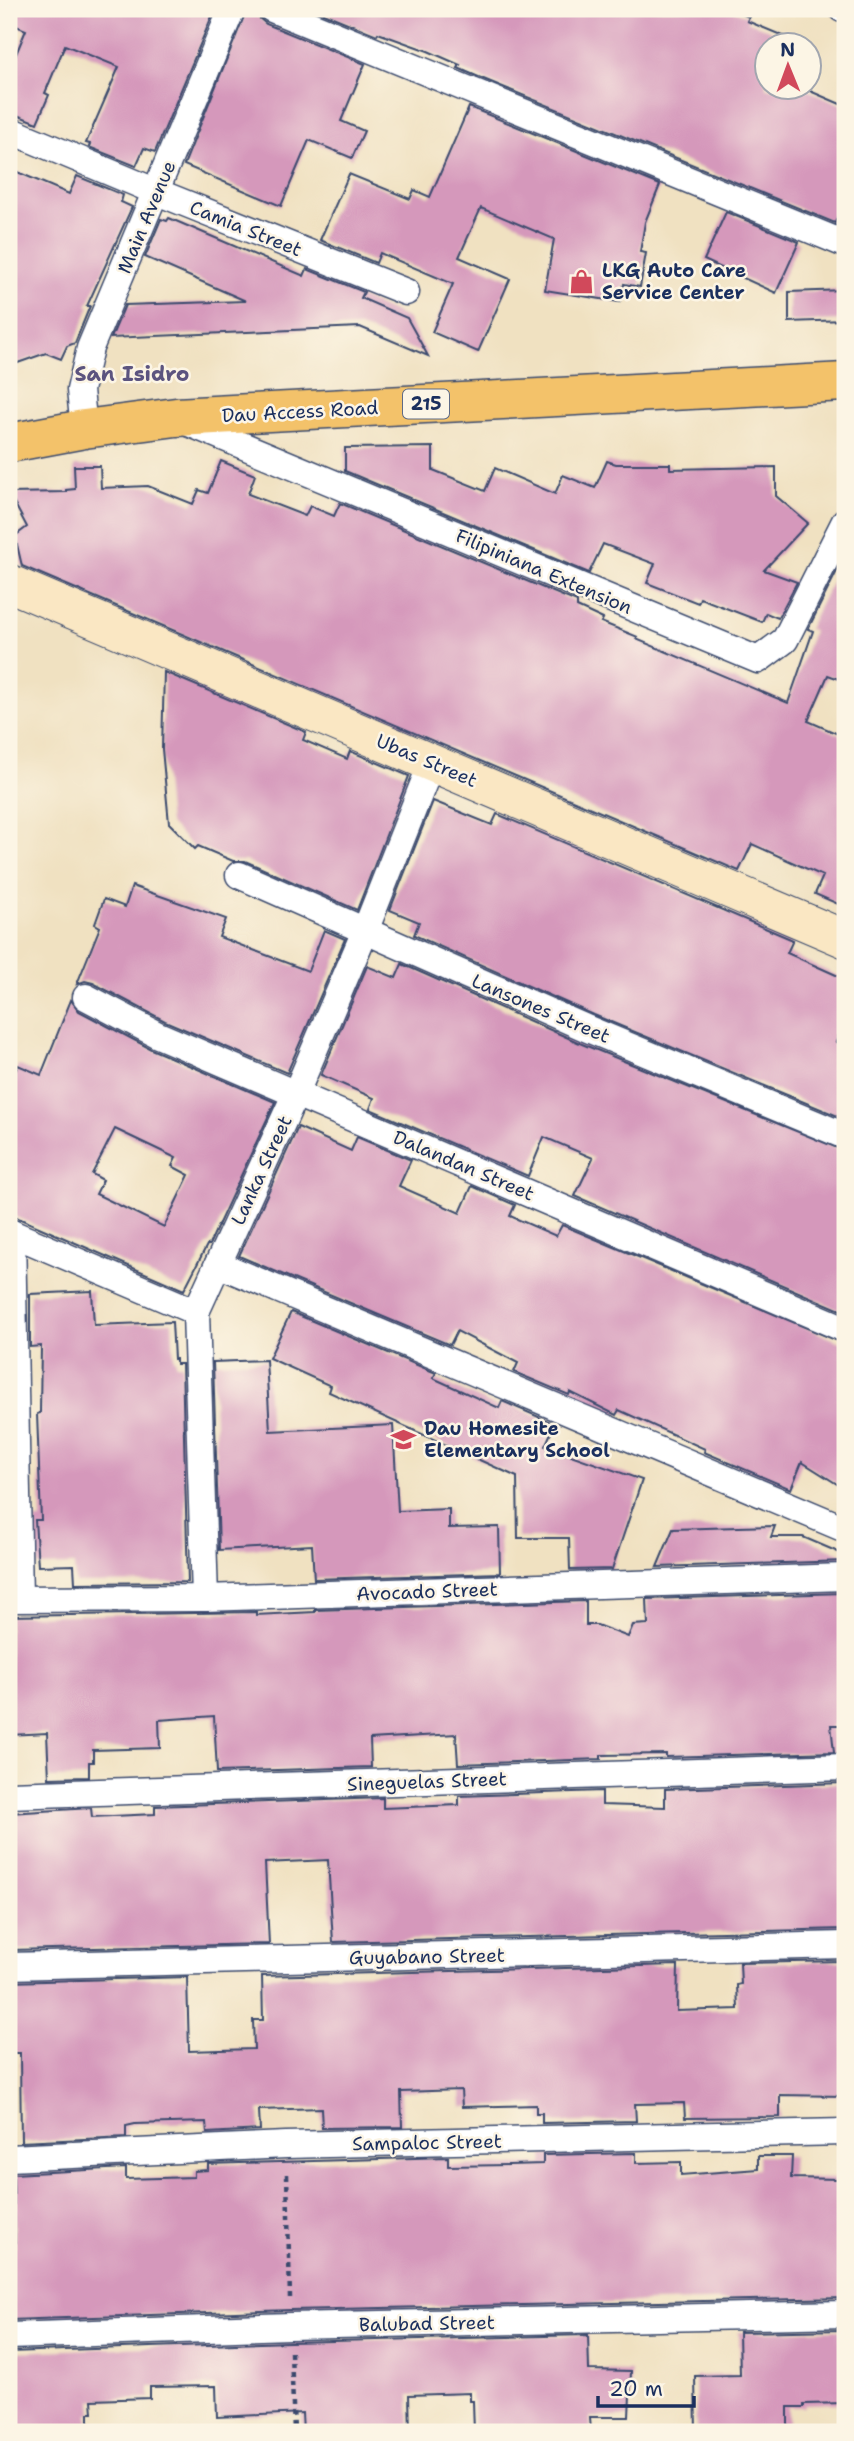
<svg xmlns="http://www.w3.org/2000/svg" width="854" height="2441" font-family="'Shantell Sans',sans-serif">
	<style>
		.building { fill: #d598bb; fill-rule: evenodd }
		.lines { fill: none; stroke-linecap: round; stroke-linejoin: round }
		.street-casing { stroke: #3b4a6d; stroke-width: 29 }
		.secondary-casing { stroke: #3b4a6d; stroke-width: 39 }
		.primary-casing { stroke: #3b4a6d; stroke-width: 41 }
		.path { stroke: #3b4a6d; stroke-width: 4.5; stroke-dasharray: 5 5; stroke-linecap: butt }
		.street { stroke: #fff; stroke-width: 26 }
		.secondary { stroke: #fae7c3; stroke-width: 37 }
		.primary { stroke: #f3c26a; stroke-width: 38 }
		.labels { text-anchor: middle; stroke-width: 5; stroke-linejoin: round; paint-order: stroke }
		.shield { fill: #fcf5e5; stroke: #5e6a86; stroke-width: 2 }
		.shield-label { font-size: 18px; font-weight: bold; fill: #1b2f5e }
		.street-label { font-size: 19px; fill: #1b2f5e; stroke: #fcf5e5 }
		.poi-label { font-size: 19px; font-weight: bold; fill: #1b2f5e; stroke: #fcf5e5; text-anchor: start }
		.neighbourhood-label { font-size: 21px; font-weight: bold; fill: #5c547f; stroke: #fcf5e5 }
	</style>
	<rect width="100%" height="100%" fill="#fcf5e5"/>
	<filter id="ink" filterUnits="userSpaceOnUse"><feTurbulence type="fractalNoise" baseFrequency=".0143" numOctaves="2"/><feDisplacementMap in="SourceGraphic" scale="14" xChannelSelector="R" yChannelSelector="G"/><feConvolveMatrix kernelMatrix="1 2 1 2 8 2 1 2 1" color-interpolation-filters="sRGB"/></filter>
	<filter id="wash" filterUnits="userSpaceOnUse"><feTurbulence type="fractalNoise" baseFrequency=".00686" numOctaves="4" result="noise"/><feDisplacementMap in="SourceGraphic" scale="28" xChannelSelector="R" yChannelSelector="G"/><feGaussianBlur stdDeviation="1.57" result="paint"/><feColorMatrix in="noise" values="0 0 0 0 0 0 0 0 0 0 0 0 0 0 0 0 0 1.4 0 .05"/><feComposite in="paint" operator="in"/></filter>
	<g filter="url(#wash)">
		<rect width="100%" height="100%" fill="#f0e1c1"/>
		<g id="blocks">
			<!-- building -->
			<g class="building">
				<polygon points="9,9 215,9 155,152 144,148 136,166 89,147 90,144 86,143 119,67 65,45 45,93 49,95 37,123 9,112 9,71 26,30 9,23"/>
				<polygon points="247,9 257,9 259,18 266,24 365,64 341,121 364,131 352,158 309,140 281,206 184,165"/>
				<polygon points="313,9 730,9 749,17 747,21 798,42 797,46 766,46 766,88 803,88 845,106 845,198 835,223 481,78 458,68 460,65 428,51 378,33 377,35"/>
				<polygon points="469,107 660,185 645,222 640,252 646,253 640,287 624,284 620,302 545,290 554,239 481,208 459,257 510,279 478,352 432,332 453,284 380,253 376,263 320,240 349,174 410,199 414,190 430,197"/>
				<polygon points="15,171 69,194 77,176 123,195 121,202 132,207 87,306 90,306 75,343 67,346 61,359 46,353 9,366 9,186"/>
				<polygon points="726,212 799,242 776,293 704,260"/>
				<polygon points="169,218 304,276 307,269 364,292 361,298 407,318 428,356 360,327 111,338 125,305 246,301 145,257 161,219 167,221"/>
				<polygon points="845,290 845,320 789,322 789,292"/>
				<polygon points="433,447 433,470 485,491 495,468 555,494 563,475 595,488 607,461 616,464 670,464 670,469 776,467 776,496 808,523 764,570 797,582 778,618 766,613 762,622 700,598 698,603 647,583 655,564 603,544 589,573 345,471 345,448"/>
				<polygon points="221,461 255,475 248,494 305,516 310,506 334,516 340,503 577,602 577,607 603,619 601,622 638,637 636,639 788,703 813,631 808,629 845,555 845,681 828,675 808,721 845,737 845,907 815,894 823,876 752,844 739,871 22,566 15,536 27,527 9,493 66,492 66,490 75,489 74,466 100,466 101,488 148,486 193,504 199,490 208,493"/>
				<polygon points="164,672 306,732 303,740 347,759 350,751 409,776 357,910 245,861 233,861 198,846 195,849 169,823 162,749"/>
				<polygon points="433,801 492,825 497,814 793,940 787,953 845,979 845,1021 836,1042 845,1046 845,1119 594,1015 414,935 419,922 390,910"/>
				<polygon points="132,886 226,919 219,937 308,971 324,930 345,939 287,1073 165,1021 93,983 85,981 77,984 100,927 95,924 104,899 125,907"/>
				<polygon points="402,964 582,1044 845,1151 845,1312 575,1196 593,1158 544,1137 528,1176 370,1109 374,1098 321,1075 367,966 396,978"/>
				<path d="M 71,1000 L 79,1011 L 151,1049 L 275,1102 L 209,1245 L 207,1245 L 184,1290 L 9,1214 L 9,1084 L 18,1065 L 41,1075 ZM 115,1129 L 176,1158 L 172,1166 L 189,1175 L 164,1227 L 96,1194 L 103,1180 L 92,1174 Z"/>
				<polygon points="298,1127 351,1151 357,1137 411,1160 399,1186 460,1213 472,1186 515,1205 510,1216 556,1236 562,1225 845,1344 845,1489 802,1462 791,1489 704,1452 705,1449 619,1410 616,1415 570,1392 569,1395 514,1372 518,1363 457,1331 450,1345 239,1256"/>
				<polygon points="92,1291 94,1325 172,1322 174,1359 176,1359 176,1364 182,1364 188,1582 75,1583 74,1565 38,1566 35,1520 41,1520 37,1414 40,1413 41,1346 30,1347 30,1294"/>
				<polygon points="291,1312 436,1373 433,1378 499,1408 502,1401 555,1424 545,1446 642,1480 612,1569 570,1570 569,1538 518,1538 517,1477 329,1392 331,1386 269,1358"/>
				<polygon points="266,1360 270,1431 393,1425 398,1511 449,1509 449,1528 499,1527 500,1573 314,1579 312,1545 219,1550 213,1362"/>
				<polygon points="775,1526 771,1537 803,1537 845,1555 845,1561 657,1567 673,1529"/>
				<polygon points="845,1593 845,1725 831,1725 834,1752 666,1757 666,1754 601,1755 601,1759 458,1764 456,1734 370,1739 371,1767 217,1772 214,1716 159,1720 160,1748 93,1750 93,1762 89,1762 89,1777 49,1778 47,1733 9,1735 9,1616 256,1612 256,1615 315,1612 315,1610 586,1601 586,1625 597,1625 628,1637 633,1625 648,1624 647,1599"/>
				<polygon points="845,1783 845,1929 333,1942 328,1860 265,1863 269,1944 9,1950 9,1813 91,1808 92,1817 155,1814 155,1806 383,1798 383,1808 459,1805 459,1796 602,1791 602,1805 665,1807 665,1789"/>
				<polygon points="845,1961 845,2096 780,2095 780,2117 685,2118 684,2103 635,2104 636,2121 542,2123 542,2113 536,2113 536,2105 462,2107 461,2090 401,2092 402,2127 322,2128 321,2108 259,2110 260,2130 207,2133 206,2122 135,2124 126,2126 126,2137 21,2142 20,2053 9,2053 9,1982 187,1977 189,2051 254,2049 253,2020 263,2020 262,1976 678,1965 677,2011 738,2009 737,1985 741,1984 740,1963"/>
				<polygon points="636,2153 636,2163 681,2162 681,2175 758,2169 758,2156 792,2156 791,2178 839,2179 840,2188 845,2188 845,2298 290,2310 9,2320 9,2249 15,2248 13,2174 126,2168 126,2179 194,2177 194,2171 208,2170 208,2164 448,2157 448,2166 509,2165 543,2164 543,2155"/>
				<polygon points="845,2330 845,2403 804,2404 804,2407 788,2407 788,2432 696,2432 695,2376 740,2375 739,2332"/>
				<polygon points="588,2335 589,2370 631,2371 629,2417 590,2417 591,2432 474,2432 473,2401 470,2401 470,2393 409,2395 410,2432 303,2432 302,2413 217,2417 216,2386 150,2387 150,2398 92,2400 93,2413 89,2413 89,2432 9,2432 9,2352 290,2342"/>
			</g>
		</g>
	</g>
	<g filter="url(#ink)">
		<use href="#blocks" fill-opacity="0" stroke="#3b4a6d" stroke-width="2"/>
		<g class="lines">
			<defs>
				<g id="street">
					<polyline points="272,9 845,244"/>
					<polyline points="842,9 845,10"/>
					<polyline points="9,130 157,192 406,292"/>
					<polyline points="184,421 758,660 785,640 845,521"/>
					<polyline points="84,429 80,390 90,348 232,9"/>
					<polyline points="239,875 588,1029 845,1136"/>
					<polyline points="86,997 158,1035 845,1329"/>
					<polyline points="9,1232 196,1312"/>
					<polyline points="12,1233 19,1598"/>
					<polyline points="218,1264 845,1529"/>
					<polyline points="205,1598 196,1312 296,1093 365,931 432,762"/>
					<polyline points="9,1599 205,1598 845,1577"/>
					<polyline points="9,1795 845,1767"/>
					<polyline points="9,1966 845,1945"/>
					<polyline points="9,2158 286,2145 845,2132"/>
					<polyline points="9,2336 290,2326 845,2314"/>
				</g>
				<polyline id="secondary" points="9,583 845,939"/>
				<polyline id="primary" points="9,443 84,429 176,417 845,382"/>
			</defs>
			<!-- street casing -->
			<use href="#street" class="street-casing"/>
			<!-- secondary casing -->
			<use href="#secondary" class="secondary-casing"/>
			<!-- primary casing -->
			<use href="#primary" class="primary-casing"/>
			<!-- path -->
			<g class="path">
				<polyline points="287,2174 290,2298"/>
				<polyline points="291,2352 294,2432"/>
			</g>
			<!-- street -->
			<use href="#street" class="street"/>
			<!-- secondary -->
			<use href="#secondary" class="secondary"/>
			<!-- primary -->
			<use href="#primary" class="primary"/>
		</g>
	</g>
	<!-- icons -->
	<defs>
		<symbol id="shop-bare" viewBox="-9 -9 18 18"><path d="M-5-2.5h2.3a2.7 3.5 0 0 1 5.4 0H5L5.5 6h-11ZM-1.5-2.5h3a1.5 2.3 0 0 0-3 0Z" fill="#d1495b" stroke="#fcf5e5" stroke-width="2.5" paint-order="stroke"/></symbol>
		<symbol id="school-bare" viewBox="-9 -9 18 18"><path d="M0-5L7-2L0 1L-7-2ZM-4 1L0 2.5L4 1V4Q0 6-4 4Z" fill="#d1495b" stroke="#fcf5e5" stroke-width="2.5" paint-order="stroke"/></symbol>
	</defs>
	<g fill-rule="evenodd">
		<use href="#shop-bare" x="564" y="264" width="35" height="35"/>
		<use href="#school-bare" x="386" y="1422" width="35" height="35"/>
	</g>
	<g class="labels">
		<!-- shield labels -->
		<rect class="shield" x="403" y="389.5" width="46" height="29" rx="5"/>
		<g class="shield-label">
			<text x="426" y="410">215</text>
		</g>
		<!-- street labels -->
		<g class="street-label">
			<text transform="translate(146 217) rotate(-67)" y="7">Main Avenue</text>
			<text transform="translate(246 228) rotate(22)" y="7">Camia Street</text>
			<text transform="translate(300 411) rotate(-3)" y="7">Dau Access Road</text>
			<text transform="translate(544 571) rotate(23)" y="7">Filipiniana Extension</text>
			<text transform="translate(427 760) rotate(23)" y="7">Ubas Street</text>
			<text transform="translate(541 1008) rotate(23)" y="7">Lansones Street</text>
			<text transform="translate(464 1165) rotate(23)" y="7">Dalandan Street</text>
			<text transform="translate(261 1170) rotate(-65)" y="7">Lanka Street</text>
			<text transform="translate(427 1591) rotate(-2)" y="7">Avocado Street</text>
			<text transform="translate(427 1781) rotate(-2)" y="7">Sineguelas Street</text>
			<text transform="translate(427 1956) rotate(-1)" y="7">Guyabano Street</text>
			<text transform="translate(427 2142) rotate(-1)" y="7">Sampaloc Street</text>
			<text transform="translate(427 2323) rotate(-1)" y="7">Balubad Street</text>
		</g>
		<!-- poi labels -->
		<g class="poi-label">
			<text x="602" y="277">LKG Auto Care<tspan x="602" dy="22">Service Center</tspan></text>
			<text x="424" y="1435">Dau Homesite<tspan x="424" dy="22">Elementary School</tspan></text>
		</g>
		<!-- neighbourhood labels -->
		<g class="neighbourhood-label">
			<text x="132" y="381">San Isidro</text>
		</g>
	</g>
	<!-- margin -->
	<rect width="854" height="2441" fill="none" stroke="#fcf5e5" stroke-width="35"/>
	<!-- north arrow -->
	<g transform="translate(788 66) rotate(359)"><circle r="33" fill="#fcf5e5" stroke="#a2a6af" stroke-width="2"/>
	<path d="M0-5L12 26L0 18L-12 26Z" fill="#d1495b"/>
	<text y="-10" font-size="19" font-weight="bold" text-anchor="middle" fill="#1b2f5e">N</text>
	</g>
	<!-- scale -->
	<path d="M598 2396v10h96v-10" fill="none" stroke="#1b2f5e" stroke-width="3.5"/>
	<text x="609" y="2396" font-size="21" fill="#1b2f5e" stroke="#fcf5e5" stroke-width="5" paint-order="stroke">20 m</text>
</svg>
